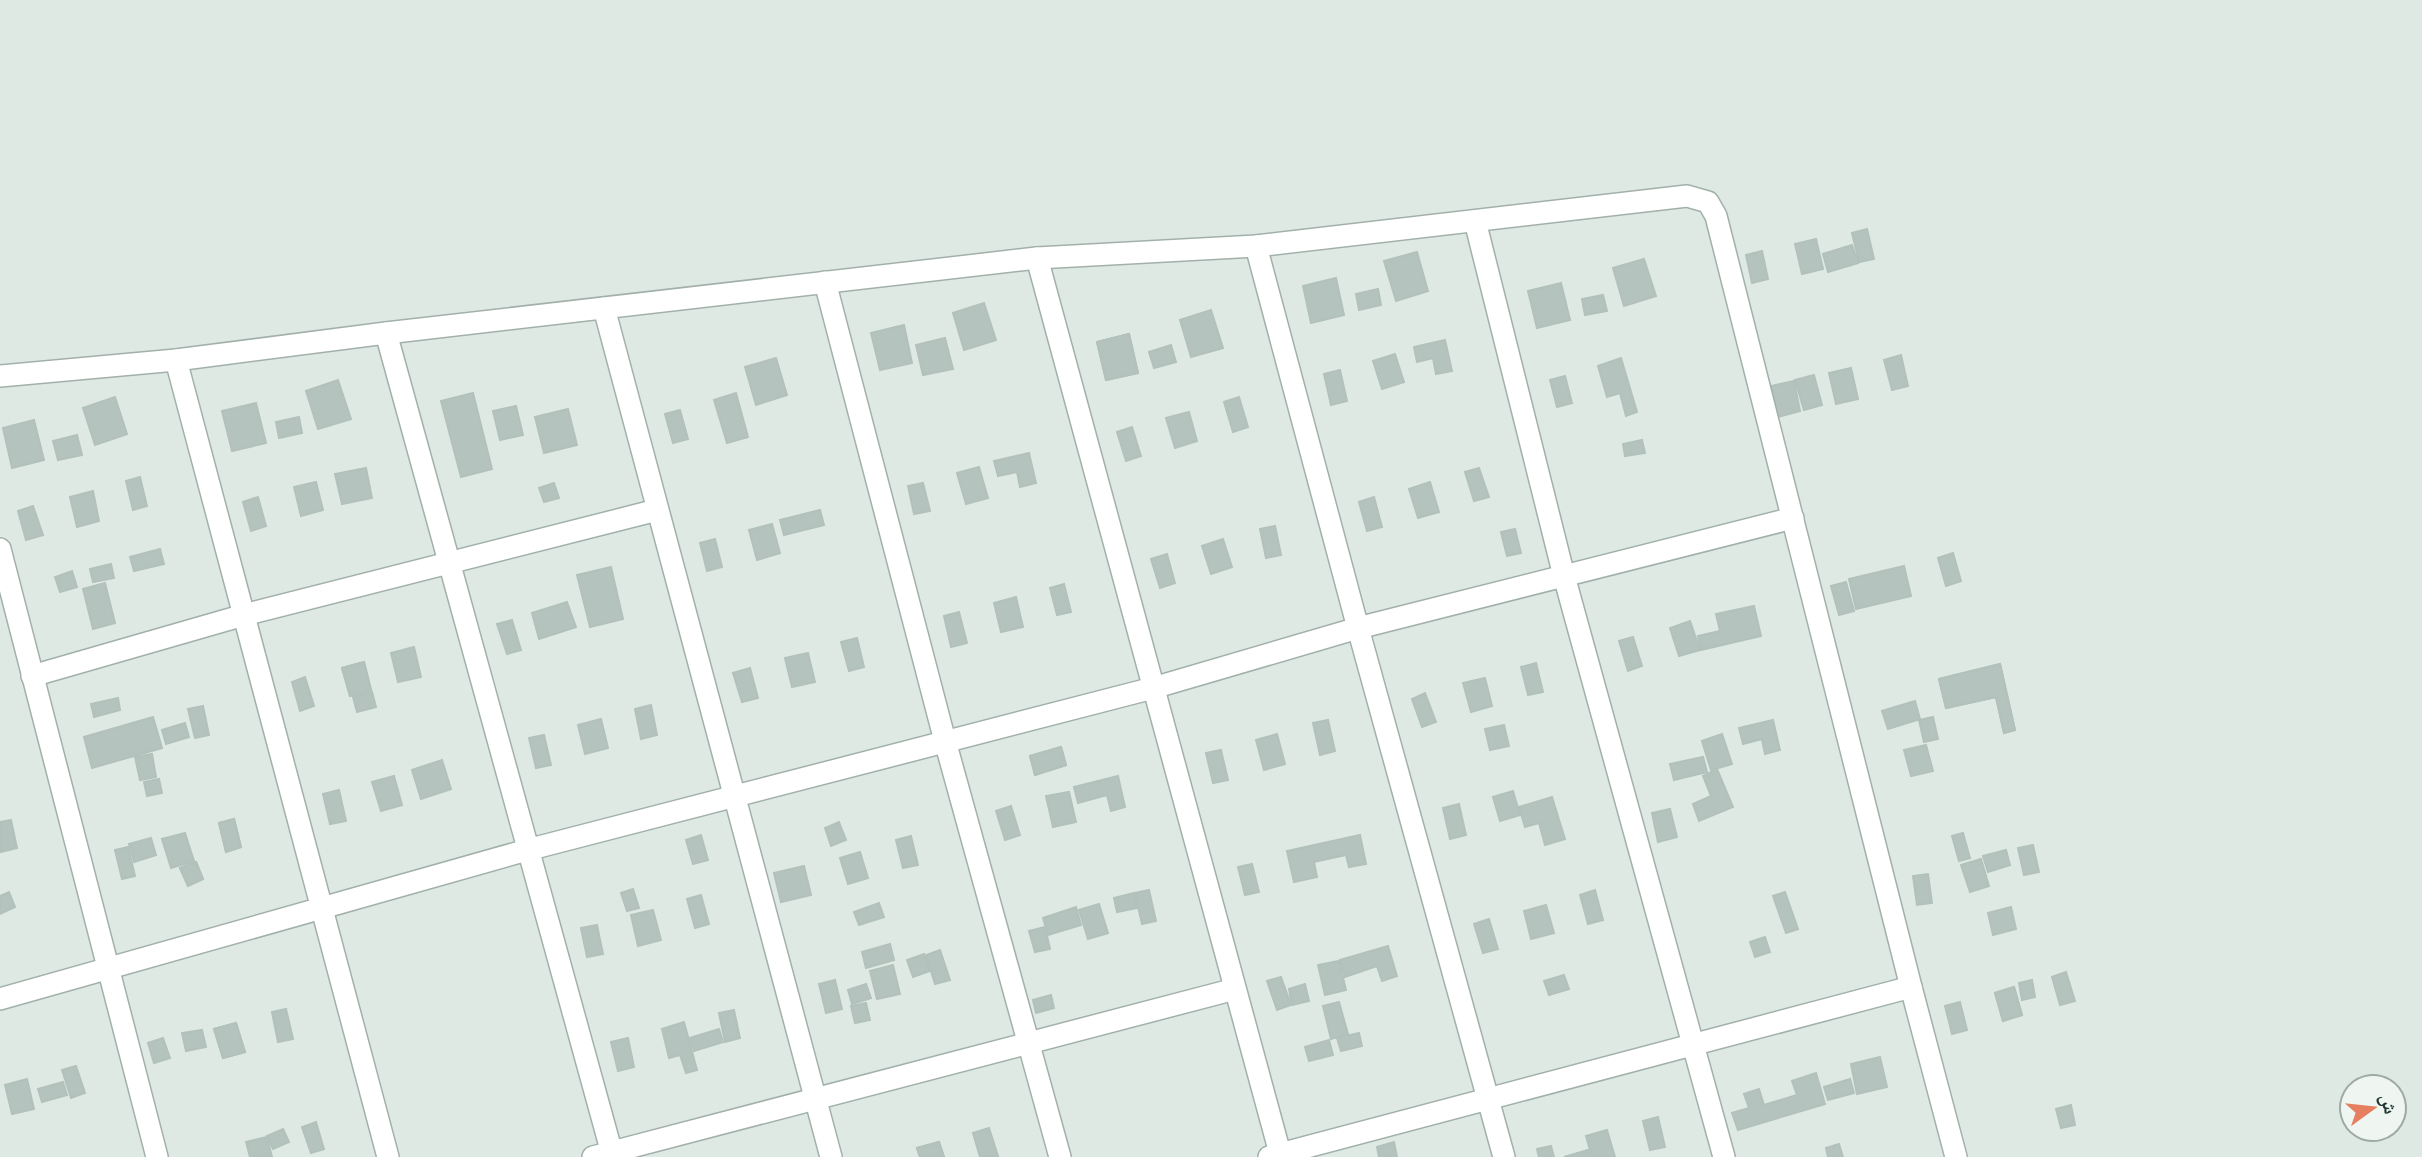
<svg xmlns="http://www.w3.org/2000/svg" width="2422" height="1157" font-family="'Sofia Sans Condensed','Noto Naskh Arabic',sans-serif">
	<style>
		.building { fill: #b4c3bd; stroke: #b2c1bb; stroke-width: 2 }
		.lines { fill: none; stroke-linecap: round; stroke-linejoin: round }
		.minor-casing { stroke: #a2b0ab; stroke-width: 24 }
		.minor { stroke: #fff; stroke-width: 21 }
	</style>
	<rect width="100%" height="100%" fill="#dfe9e4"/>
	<!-- building -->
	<g class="building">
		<polygon points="1867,229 1874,259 1859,262 1852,233"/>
		<polygon points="1816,239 1823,269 1802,274 1795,244"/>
		<polygon points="1852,245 1858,263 1828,272 1823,254"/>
		<polygon points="1762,251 1768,279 1752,283 1746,255"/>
		<polygon points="1417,252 1428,291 1396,301 1384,261"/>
		<polygon points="1644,259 1656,296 1624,306 1613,268"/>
		<polygon points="1336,278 1344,315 1311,323 1303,286"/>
		<polygon points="1561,283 1570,320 1537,328 1528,291"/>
		<polygon points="1378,289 1381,305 1359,310 1356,294"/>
		<polygon points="1603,295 1607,311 1585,315 1582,299"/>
		<polygon points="984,303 996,340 964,350 953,313"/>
		<polygon points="1211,310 1223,348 1191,357 1180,320"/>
		<polygon points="904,325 912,363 880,370 871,333"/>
		<polygon points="1129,334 1138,373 1106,380 1097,342"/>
		<polygon points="1129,334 1138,373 1106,380 1097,342"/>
		<polygon points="945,338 953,369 923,375 916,345"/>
		<polygon points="1445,340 1452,371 1436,374 1433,358 1417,362 1414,347"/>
		<polygon points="1171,345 1176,362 1154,368 1149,352"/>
		<polygon points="1395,354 1404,382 1382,389 1373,361"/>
		<polygon points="1901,355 1908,386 1892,390 1884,360"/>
		<polygon points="776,358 787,395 756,405 745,367"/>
		<polygon points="1621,358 1637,412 1626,416 1620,393 1607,397 1598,366"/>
		<polygon points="1851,368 1858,399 1836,404 1829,373"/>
		<polygon points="1340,370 1347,401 1331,405 1324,374"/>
		<polygon points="1814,375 1822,405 1804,410 1795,380"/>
		<polygon points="1565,376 1572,403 1557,407 1550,380"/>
		<polygon points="338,380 351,419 318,429 306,391"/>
		<polygon points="1794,381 1800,411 1774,418 1767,387"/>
		<polygon points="473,393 492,469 461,477 441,401"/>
		<polygon points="736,393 748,437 727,443 714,400"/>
		<polygon points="115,397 127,434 95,445 83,408"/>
		<polygon points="1239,397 1248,427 1233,432 1224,402"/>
		<polygon points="256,403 266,443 232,451 222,411"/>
		<polygon points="516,406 523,435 500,440 493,411"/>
		<polygon points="568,409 577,445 544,453 535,417"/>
		<polygon points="680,410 688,439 673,443 665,414"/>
		<polygon points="1189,412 1197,441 1175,448 1166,418"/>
		<polygon points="299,417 302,433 279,438 276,422"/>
		<polygon points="34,420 44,460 12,468 3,428"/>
		<polygon points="1132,427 1141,456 1126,461 1117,432"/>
		<polygon points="77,435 82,455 58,460 53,441"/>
		<polygon points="1642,440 1645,453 1625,456 1623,444"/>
		<polygon points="1029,453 1036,483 1020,487 1017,472 998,476 994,461"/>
		<polygon points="979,467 988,498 966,504 957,473"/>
		<polygon points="366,468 372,498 342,504 335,474"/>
		<polygon points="1479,468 1489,497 1474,501 1465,472"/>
		<polygon points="140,477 147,506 133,510 126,481"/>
		<polygon points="316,482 323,510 301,516 294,487"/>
		<polygon points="1430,482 1439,512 1418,518 1409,489"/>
		<polygon points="554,483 559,498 544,502 539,488"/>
		<polygon points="923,483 930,511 914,514 908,486"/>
		<polygon points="93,491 99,521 77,527 70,497"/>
		<polygon points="258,497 266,526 251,531 243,502"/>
		<polygon points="1374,497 1382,527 1367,531 1359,502"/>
		<polygon points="33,506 43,535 26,540 18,511"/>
		<polygon points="820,510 824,525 784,535 780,520"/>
		<polygon points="772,524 780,553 757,560 749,530"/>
		<polygon points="1275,526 1281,555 1266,558 1260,529"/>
		<polygon points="1515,529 1521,553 1507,556 1501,532"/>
		<polygon points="715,539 722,567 707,571 700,543"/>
		<polygon points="1223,539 1232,567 1211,574 1202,546"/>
		<polygon points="160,549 164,564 134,571 130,557"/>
		<polygon points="1953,553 1961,581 1946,586 1938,558"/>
		<polygon points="1167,554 1175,583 1160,588 1151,559"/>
		<polygon points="111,564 114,578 93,582 90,569"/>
		<polygon points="1904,566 1911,596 1856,609 1849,579"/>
		<polygon points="611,567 623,619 590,627 577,575"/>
		<polygon points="72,571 77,587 60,592 55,577"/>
		<polygon points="1846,582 1854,611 1839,615 1831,586"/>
		<polygon points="105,583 115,623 93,629 83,589"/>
		<polygon points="1064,584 1071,612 1057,615 1050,588"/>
		<polygon points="1016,597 1023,627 1001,632 994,603"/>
		<polygon points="567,602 576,627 539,639 532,613"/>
		<polygon points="1754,606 1761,636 1701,650 1698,636 1720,631 1716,614"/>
		<polygon points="959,612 967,643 951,647 944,616"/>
		<polygon points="512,620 521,650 507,654 497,624"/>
		<polygon points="1690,621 1700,650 1679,656 1670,628"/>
		<polygon points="1633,637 1642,666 1628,671 1619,641"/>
		<polygon points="857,638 864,667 849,671 841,642"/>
		<polygon points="414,647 421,677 398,682 391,653"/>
		<polygon points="808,653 815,682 792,687 785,658"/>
		<polygon points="364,662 371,690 350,696 342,668"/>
		<polygon points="364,662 371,690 350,696 342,668"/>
		<polygon points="1536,663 1543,692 1528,695 1521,667"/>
		<polygon points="2000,664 2015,730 2004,733 1996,697 1946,708 1939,679"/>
		<polygon points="2000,664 2015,730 2004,733 1996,697 1946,708 1939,679"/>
		<polygon points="750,668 758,698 742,702 733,673"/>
		<polygon points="305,677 314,706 300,711 292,682"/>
		<polygon points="1485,678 1492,706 1471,712 1463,683"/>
		<polygon points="372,692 376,707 357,712 353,697"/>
		<polygon points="1425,693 1436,722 1422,727 1412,699"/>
		<polygon points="118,698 120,710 94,717 91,704"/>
		<polygon points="1915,701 1920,719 1888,729 1882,711"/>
		<polygon points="651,705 657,735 641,739 635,709"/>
		<polygon points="203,706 209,735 195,738 188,709"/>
		<polygon points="153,717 162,748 92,768 84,737"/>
		<polygon points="1933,717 1938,739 1924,742 1919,720"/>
		<polygon points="601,719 608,748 585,754 578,725"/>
		<polygon points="1328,720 1335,751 1320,755 1313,723"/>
		<polygon points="1773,720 1780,750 1765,754 1762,739 1743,744 1739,728"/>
		<polygon points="185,723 189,737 166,744 162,730"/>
		<polygon points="1504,725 1509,746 1490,750 1485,729"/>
		<polygon points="1277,734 1285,764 1264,770 1256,740"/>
		<polygon points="1722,734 1732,764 1711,770 1702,741"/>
		<polygon points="544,735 551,765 536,768 529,738"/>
		<polygon points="1926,745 1933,771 1911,776 1904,750"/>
		<polygon points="1061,747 1066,765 1035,775 1030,756"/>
		<polygon points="1061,747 1066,765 1035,775 1030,756"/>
		<polygon points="1221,750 1228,780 1213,783 1206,753"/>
		<polygon points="152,754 156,777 140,780 135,757"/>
		<polygon points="1703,757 1707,772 1674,780 1670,764"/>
		<polygon points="442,760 451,789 421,799 412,770"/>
		<polygon points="1717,769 1733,807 1699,821 1693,804 1711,796 1703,776"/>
		<polygon points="394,776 402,805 381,811 372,782"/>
		<polygon points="1118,776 1125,807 1111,811 1107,795 1078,803 1074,787"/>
		<polygon points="159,779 162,793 147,796 144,782"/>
		<polygon points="339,790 346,821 330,824 323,794"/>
		<polygon points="1513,791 1520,815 1500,821 1493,797"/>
		<polygon points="1069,792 1076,822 1053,827 1046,796"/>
		<polygon points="1552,797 1565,839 1545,845 1539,823 1525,827 1519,807"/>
		<polygon points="1459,804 1466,835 1450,839 1443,808"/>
		<polygon points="1011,806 1020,835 1005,840 996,811"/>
		<polygon points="1670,809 1677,837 1658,842 1652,813"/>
		<polygon points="234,819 241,847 226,852 219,823"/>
		<polygon points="234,819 241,847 226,852 219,823"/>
		<polygon points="11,820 17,848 1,852 0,822"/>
		<polygon points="839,822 846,840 831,846 825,828"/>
		<polygon points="185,833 194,861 171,868 162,839"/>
		<polygon points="1963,833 1970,858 1959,861 1952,836"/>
		<polygon points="701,835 708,860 693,864 686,840"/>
		<polygon points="1360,835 1366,864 1349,867 1346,855 1314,862 1317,877 1294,882 1287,851"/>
		<polygon points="911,836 918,865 903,868 896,840"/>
		<polygon points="151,838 156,855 134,862 129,844"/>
		<polygon points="2033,845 2039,872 2024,875 2018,848"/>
		<polygon points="128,847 135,876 122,879 115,850"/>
		<polygon points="2006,850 2010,865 1988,872 1983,856"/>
		<polygon points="860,852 868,878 848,884 840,858"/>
		<polygon points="1981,859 1989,886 1970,892 1961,865"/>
		<polygon points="196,862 203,879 188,886 180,868"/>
		<polygon points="196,862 203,879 188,886 180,868"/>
		<polygon points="1252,864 1259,892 1245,895 1238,867"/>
		<polygon points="804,866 811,895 781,902 774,873"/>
		<polygon points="1928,874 1932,903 1917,905 1913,876"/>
		<polygon points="633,889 639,908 627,911 621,893"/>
		<polygon points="1149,890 1156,921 1142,924 1135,893"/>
		<polygon points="1595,890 1603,920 1588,924 1580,895"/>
		<polygon points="9,892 15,907 0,914 0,896"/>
		<polygon points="1785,892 1798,929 1786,933 1773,896"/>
		<polygon points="1134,893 1137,908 1117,912 1114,898"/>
		<polygon points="701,895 709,924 695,928 687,899"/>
		<polygon points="879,903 884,917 859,925 854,912"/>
		<polygon points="1099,904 1108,933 1088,939 1079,910"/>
		<polygon points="1546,905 1554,933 1531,939 1524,911"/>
		<polygon points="1076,907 1081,925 1048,935 1043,918"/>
		<polygon points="2011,907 2016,929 1993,935 1988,913"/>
		<polygon points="653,910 661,940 638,946 631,915"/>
		<polygon points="1489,919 1498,949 1483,953 1474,924"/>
		<polygon points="597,925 603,954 587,957 581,928"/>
		<polygon points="1045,927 1050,949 1035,952 1029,931"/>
		<polygon points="1765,937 1770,952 1755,957 1750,942"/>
		<polygon points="890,944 894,960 866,968 862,952"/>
		<polygon points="1388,946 1397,976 1382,981 1377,966 1345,977 1340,960"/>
		<polygon points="940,950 950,980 935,984 926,955"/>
		<polygon points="924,954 930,971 913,977 907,960"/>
		<polygon points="1339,961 1346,990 1325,995 1318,965"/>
		<polygon points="893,965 900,994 877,999 870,971"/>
		<polygon points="2066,972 2075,1001 2060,1005 2052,977"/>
		<polygon points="1564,975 1569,989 1549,995 1544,981"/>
		<polygon points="1281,977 1291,1005 1277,1010 1267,981"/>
		<polygon points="835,980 842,1009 826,1013 819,984"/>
		<polygon points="2032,980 2035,997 2022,1000 2019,983"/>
		<polygon points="866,984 871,998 852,1004 848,990"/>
		<polygon points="1305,984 1309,1001 1292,1005 1289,989"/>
		<polygon points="2014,987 2022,1015 2003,1021 1995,993"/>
		<polygon points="2014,987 2022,1015 2003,1021 1995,993"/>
		<polygon points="1051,995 1054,1008 1036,1013 1033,1000"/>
		<polygon points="1339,1002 1348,1034 1331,1039 1323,1006"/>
		<polygon points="1960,1002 1967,1030 1952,1034 1945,1006"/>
		<polygon points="866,1003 870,1020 855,1023 851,1006"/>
		<polygon points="286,1009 293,1039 278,1042 272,1012"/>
		<polygon points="734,1010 740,1038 725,1042 719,1013"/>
		<polygon points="684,1022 697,1070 686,1073 680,1055 669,1058 662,1029"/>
		<polygon points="236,1023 245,1052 223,1058 214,1029"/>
		<polygon points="236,1023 245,1052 223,1058 214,1029"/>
		<polygon points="719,1029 723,1042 694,1051 690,1038"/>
		<polygon points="202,1030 206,1047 186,1051 182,1033"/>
		<polygon points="1359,1033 1362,1046 1341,1051 1337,1038"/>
		<polygon points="163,1038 170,1058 154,1063 148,1043"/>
		<polygon points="628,1038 634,1067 618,1071 611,1042"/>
		<polygon points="1329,1040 1333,1055 1309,1061 1305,1047"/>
		<polygon points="1880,1057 1887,1087 1857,1094 1851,1064"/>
		<polygon points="76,1066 85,1093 71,1098 62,1070"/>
		<polygon points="1816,1073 1825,1104 1738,1130 1732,1113 1749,1108 1744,1094 1759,1089 1764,1105 1797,1095 1792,1081"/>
		<polygon points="27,1079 34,1109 12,1114 5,1085"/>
		<polygon points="1850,1079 1854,1093 1828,1100 1824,1087"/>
		<polygon points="63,1082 67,1095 42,1102 38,1089"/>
		<polygon points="2071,1105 2075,1125 2061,1128 2056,1109"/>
		<polygon points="1658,1117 1665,1147 1650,1150 1643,1121"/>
		<polygon points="316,1122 324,1149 311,1153 302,1127"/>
		<polygon points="989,1128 998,1156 980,1157 973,1133"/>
		<polygon points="283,1129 289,1142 273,1149 267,1136"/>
		<polygon points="1607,1130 1615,1157 1592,1157 1586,1136"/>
		<polygon points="267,1137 272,1157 250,1157 246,1142"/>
		<polygon points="939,1142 944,1157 920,1157 917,1148"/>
		<polygon points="939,1142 944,1157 920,1157 917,1148"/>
		<polygon points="1394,1142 1397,1157 1379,1157 1377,1147"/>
		<polygon points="1839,1144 1843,1157 1828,1157 1826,1148"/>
		<polygon points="1551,1146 1554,1157 1539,1157 1537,1149"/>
		<polygon points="1588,1150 1590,1157 1564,1157"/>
	</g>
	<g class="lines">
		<defs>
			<g id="minor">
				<polyline points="1475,221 1564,576 1724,1157"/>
				<polyline points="1256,246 1358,628 1504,1157"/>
				<polyline points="1037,258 1281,1157"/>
				<polyline points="825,282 945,741 1060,1157"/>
				<polyline points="604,308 831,1157"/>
				<polyline points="386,333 613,1157"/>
				<polyline points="176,360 388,1157"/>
				<polyline points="0,376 176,360 386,333 1037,258 1256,246 1687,196 1708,202 1716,216 1911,987 1956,1157"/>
				<polyline points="0,549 157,1157"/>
				<polyline points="32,676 244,615 657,510"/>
				<polyline points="0,999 527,850 1153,688 1358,628 1793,518"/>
				<polyline points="593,1157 1235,989"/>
				<polyline points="1269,1157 1911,987"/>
			</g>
		</defs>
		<!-- minor casing -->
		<use href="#minor" class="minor-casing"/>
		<!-- minor -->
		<use href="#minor" class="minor"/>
	</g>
	<!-- north arrow -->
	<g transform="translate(2373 1108) rotate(75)"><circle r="33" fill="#eff6f2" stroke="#9daaa5" stroke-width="2"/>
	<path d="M0-5L12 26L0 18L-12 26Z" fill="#e67f5f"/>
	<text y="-10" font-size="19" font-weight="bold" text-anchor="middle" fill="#213731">ش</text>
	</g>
</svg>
